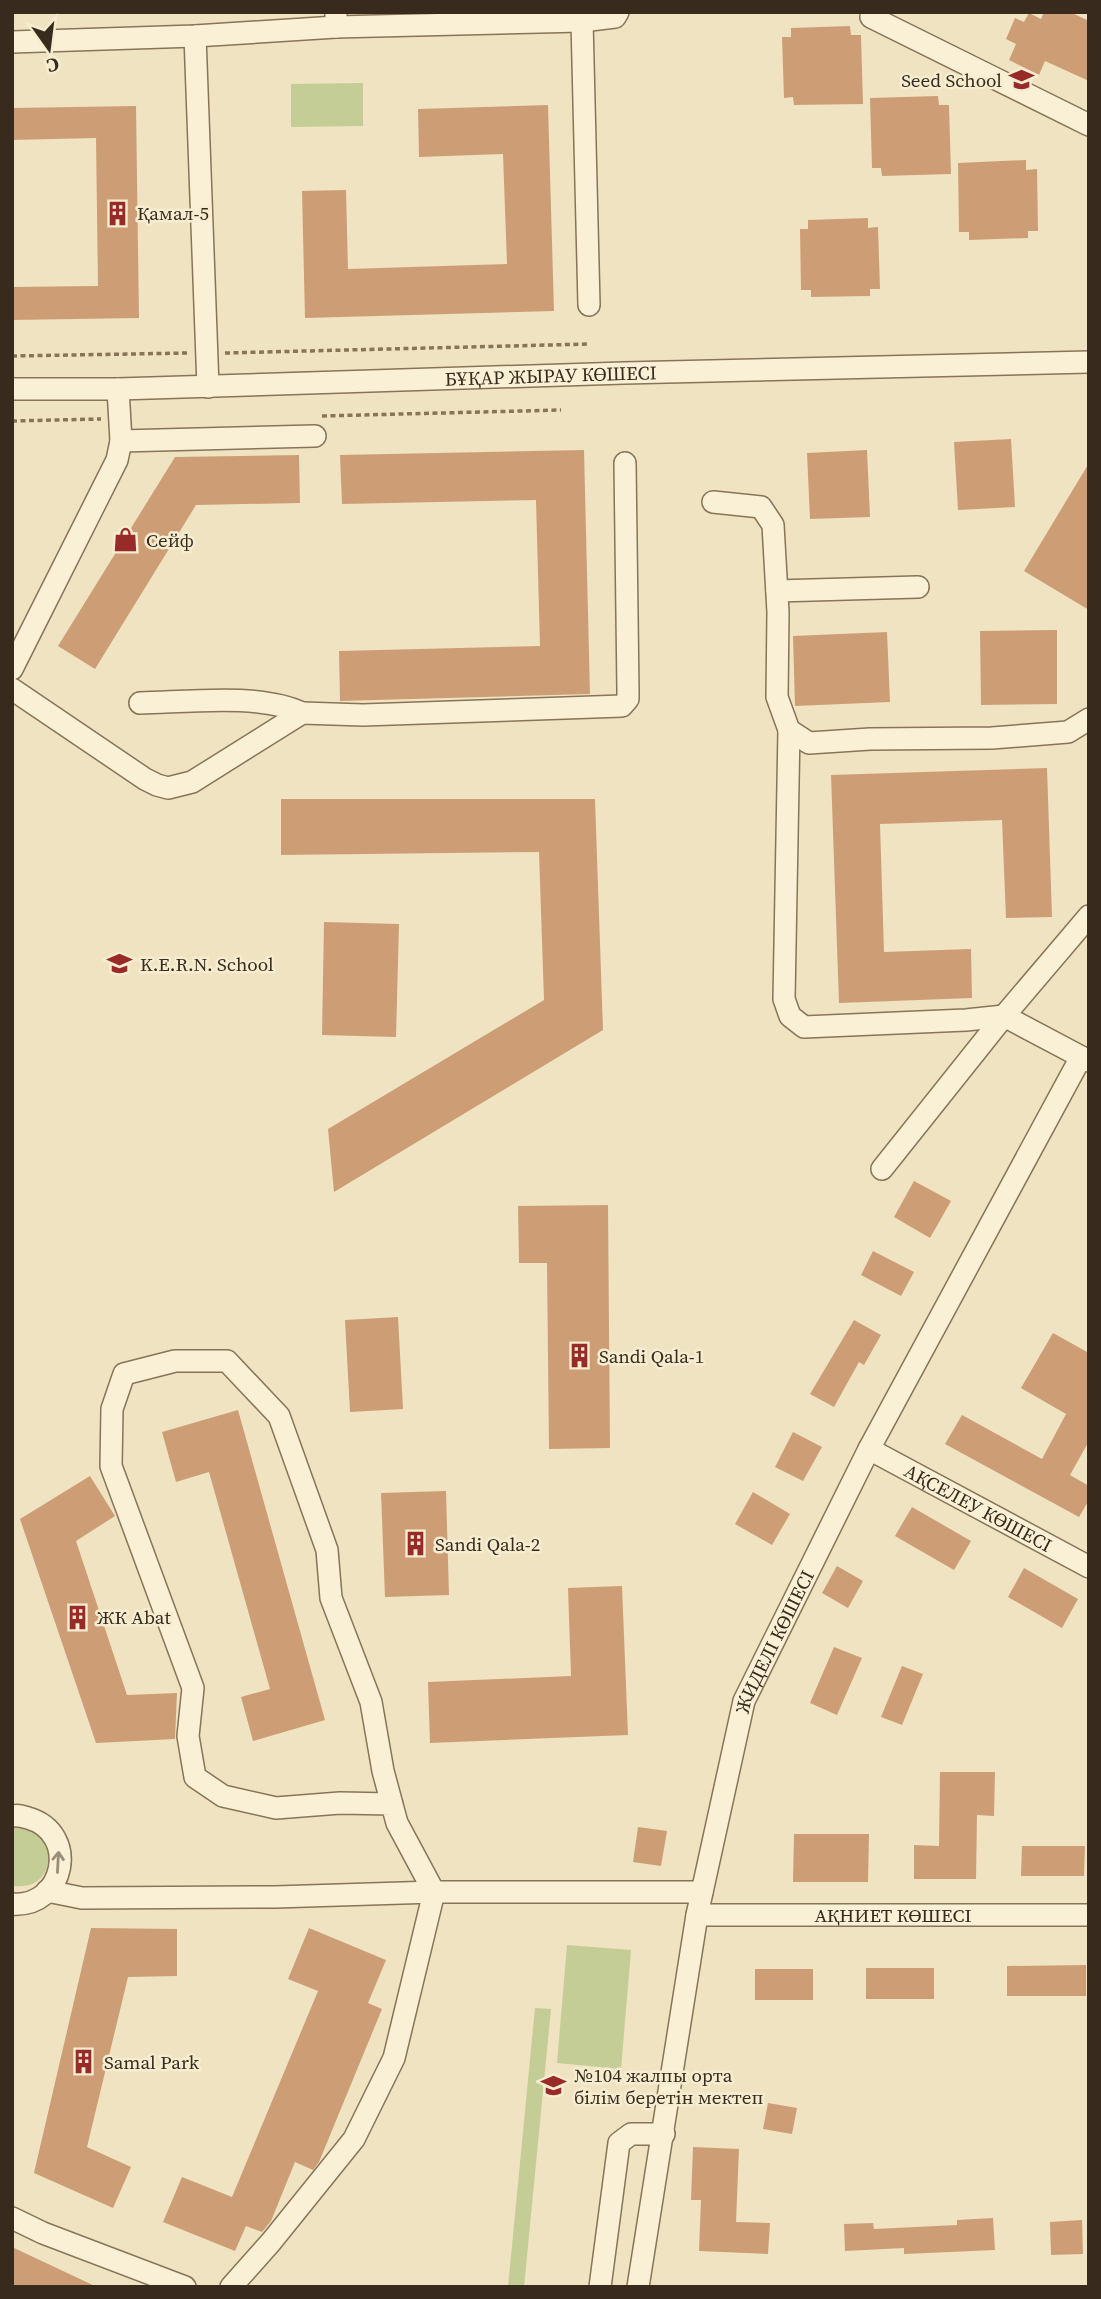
<svg xmlns="http://www.w3.org/2000/svg" width="1101" height="2299" font-family="'Source Serif 4',serif">
	<style>
		.green { fill: #c4cd95 }
		.building { fill: #cd9e76 }
		.lines { fill: none; stroke-linecap: round; stroke-linejoin: round }
		.minor-casing { stroke: #887458; stroke-width: 24 }
		.path { stroke: #887458; stroke-width: 3.5; stroke-dasharray: 5 3.5; stroke-linecap: butt }
		.minor { stroke: #f9f0d5; stroke-width: 21 }
		.oneway { stroke: #988e79 }
		.labels { text-anchor: middle; stroke-width: 5; stroke-linejoin: round; paint-order: stroke }
		.poi-label { font-size: 19px; fill: #382b1d; stroke: #f6edd1; text-anchor: start }
		.street-label { font-size: 19px; fill: #382b1d; stroke: #f6edd1 }
	</style>
	<rect width="100%" height="100%" fill="#efe3c1"/>
	<!-- green -->
	<g class="green">
		<polygon points="363,83 363,126 291,127 291,84"/>
		<path d="M 12,1821 L 29,1821 L 52,1845 C 48,1871 43,1889 12,1886 Z"/>
		<polygon points="567,1945 631,1950 621,2069 557,2063"/>
		<polygon points="535,2008 551,2009 524,2287 508,2287"/>
	</g>
	<!-- building -->
	<g class="building">
		<polygon points="1044,12 1070,12 1089,21 1089,81 1045,61 1039,75 1009,60 1016,44 1006,39 1015,18 1024,22 1029,13 1041,19"/>
		<polygon points="850,26 851,35 861,35 863,104 794,105 793,97 784,98 782,37 791,37 791,28"/>
		<polygon points="938,96 939,105 949,105 951,174 882,176 881,168 872,168 870,98"/>
		<polygon points="548,105 554,311 305,318 302,191 346,190 348,269 507,264 503,154 419,157 418,109"/>
		<polygon points="136,106 139,318 12,320 12,287 98,286 96,138 12,140 12,108"/>
		<polygon points="1026,160 1026,170 1037,169 1038,231 1028,231 1028,238 969,240 969,232 959,232 958,163"/>
		<polygon points="868,218 868,228 878,227 880,289 870,289 870,296 811,297 811,290 801,290 800,229 808,229 808,220"/>
		<polygon points="1011,439 1015,507 958,510 954,442"/>
		<polygon points="584,450 590,694 340,701 339,651 540,646 536,500 342,504 340,455"/>
		<polygon points="867,450 870,517 810,519 807,453"/>
		<polygon points="299,455 300,503 196,505 95,669 58,646 175,457"/>
		<polygon points="1089,463 1089,610 1024,571"/>
		<polygon points="1057,630 1057,704 981,705 980,631"/>
		<polygon points="887,632 890,702 795,706 793,636"/>
		<polygon points="1047,768 1052,917 1006,918 1002,820 880,824 884,952 971,949 972,998 839,1003 831,775"/>
		<polygon points="281,799 595,799 603,1030 334,1192 328,1129 544,1000 539,852 281,855"/>
		<polygon points="324,922 399,924 396,1037 322,1035"/>
		<polygon points="914,1181 951,1201 930,1238 894,1217"/>
		<polygon points="608,1205 610,1448 549,1449 547,1263 519,1263 518,1206"/>
		<polygon points="873,1251 914,1272 901,1296 861,1275"/>
		<polygon points="398,1317 403,1409 350,1412 345,1320"/>
		<polygon points="854,1320 881,1335 864,1365 859,1362 834,1407 810,1394"/>
		<polygon points="1053,1333 1089,1353 1089,1441 1070,1475 1089,1486 1089,1500 1079,1517 945,1444 962,1415 1042,1459 1066,1414 1021,1388"/>
		<polygon points="238,1410 325,1720 253,1741 241,1697 270,1689 209,1472 176,1482 162,1432"/>
		<polygon points="793,1432 822,1447 803,1481 775,1467"/>
		<polygon points="90,1476 115,1516 76,1541 127,1695 177,1693 175,1739 96,1743 20,1519"/>
		<polygon points="446,1491 449,1595 385,1597 381,1493"/>
		<polygon points="753,1492 790,1514 772,1545 735,1524"/>
		<polygon points="912,1507 971,1541 954,1570 895,1536"/>
		<polygon points="837,1566 863,1581 848,1608 822,1593"/>
		<polygon points="1024,1568 1078,1599 1062,1628 1008,1597"/>
		<polygon points="622,1586 628,1735 430,1743 428,1682 571,1676 568,1588"/>
		<polygon points="834,1647 862,1658 837,1715 810,1703"/>
		<polygon points="902,1666 923,1674 902,1725 881,1717"/>
		<polygon points="940,1772 995,1772 994,1816 977,1815 976,1879 914,1879 914,1845 939,1846"/>
		<polygon points="638,1827 667,1831 661,1866 633,1862"/>
		<polygon points="794,1834 869,1834 868,1882 793,1882"/>
		<polygon points="1022,1846 1085,1846 1084,1876 1021,1876"/>
		<polygon points="91,1928 177,1929 177,1976 128,1977 87,2147 131,2167 113,2208 34,2173"/>
		<polygon points="309,1928 386,1960 368,2003 382,2009 319,2162 313,2170 295,2162 271,2221 262,2232 246,2226 235,2251 163,2222 182,2177 232,2197 318,1991 288,1979"/>
		<polygon points="1086,1965 1086,1996 1007,1996 1007,1966"/>
		<rect x="866" y="1968" width="68" height="31"/>
		<rect x="755" y="1969" width="58" height="31"/>
		<polygon points="768,2103 797,2108 792,2134 763,2129"/>
		<polygon points="693,2147 739,2149 736,2222 770,2223 768,2254 699,2251 701,2200 691,2200"/>
		<polygon points="993,2218 995,2250 904,2254 904,2248 845,2251 844,2224 873,2223 874,2229 957,2225 957,2220"/>
		<polygon points="1082,2220 1083,2254 1051,2255 1050,2222"/>
		<polygon points="12,2247 97,2287 12,2287"/>
	</g>
	<g class="lines">
		<defs>
			<g id="minor">
				<polyline points="871,17 1089,125"/>
				<polyline points="582,21 589,305"/>
				<polyline points="336,27 582,21 615,17 618,12"/>
				<polyline points="195,36 208,387"/>
				<polyline points="12,42 195,36 336,27 336,12"/>
				<path id="s1" d="M 12,389 L 118,389 L 624,373 L 1089,362"/>
				<polyline points="121,441 315,436"/>
				<polyline points="713,502 761,507 773,525 778,612 777,697 789,730 809,743 870,739 992,738 1068,732 1089,719"/>
				<polyline points="777,591 918,587"/>
				<polyline points="12,669 117,460 121,441 118,389"/>
				<polyline points="12,689 145,779 157,785 168,788 192,782 302,713 363,715 622,706 628,699 628,691 625,463"/>
				<path d="M 140,703 C 187,702 261,693 302,713"/>
				<polyline points="789,730 784,999 790,1016 804,1027 966,1020 1004,1016 1089,1061"/>
				<polyline points="882,1169 1004,1016 1089,916"/>
				<path id="s2" d="M 869,1449 L 1089,1567"/>
				<path d="M 12,1816 C 19,1815 22,1816 28,1818 C 80,1833 65,1908 12,1904"/>
				<polyline points="47,1891 82,1898 275,1897 434,1892 702,1892"/>
				<path id="s3" d="M 697,1915 L 1089,1915"/>
				<polyline points="12,2218 43,2233 185,2287"/>
				<polyline points="231,2287 271,2242 354,2139 394,2058 434,1892 397,1823 383,1771 371,1702 331,1598 327,1550 279,1416 227,1361 175,1361 124,1374 112,1409 111,1466 193,1688 188,1736 195,1777 223,1796 276,1808 340,1803 392,1804"/>
				<polyline points="600,2287 619,2143 631,2134 664,2134"/>
				<path id="s4" d="M 638,2287 L 697,1915 L 744,1701 L 869,1449 L 1081,1057"/>
			</g>
		</defs>
		<!-- minor casing -->
		<use href="#minor" class="minor-casing"/>
		<!-- path -->
		<g class="path">
			<polyline points="225,353 590,344"/>
			<polyline points="12,356 189,353"/>
			<polyline points="322,416 561,410"/>
			<polyline points="12,421 101,419"/>
		</g>
		<!-- minor -->
		<use href="#minor" class="minor"/>
	</g>
	<!-- one-way arrows -->
	<defs><path id="oneway-shaft" d="M-6 0H5M1.5-3L5.5 0L1.5 3" fill="none" stroke-width="1.6" stroke-linecap="round" stroke-linejoin="round" transform="scale(1.75)"/></defs>
	<use class="oneway" href="#oneway-shaft" transform="translate(58 1862) rotate(-87)"/>
	<!-- icons -->
	<defs>
		<symbol id="school-bare" viewBox="-9 -9 18 18"><path d="M0-5L7-2L0 1L-7-2ZM-4 1L0 2.5L4 1V4Q0 6-4 4Z" fill="#982b28" stroke="#f6edd1" stroke-width="2.5" paint-order="stroke"/></symbol>
		<symbol id="building-bare" viewBox="-9 -9 18 18"><path d="M-4-6H4V6H1V3H-1V6H-4ZM-2.5-4.3h1.7v1.8h-1.7ZM.8-4.3h1.7v1.8H.8ZM-2.5-1h1.7V.8h-1.7ZM.8-1h1.7V.8H.8Z" fill="#982b28" stroke="#f6edd1" stroke-width="2.5" paint-order="stroke"/></symbol>
		<symbol id="shop-bare" viewBox="-9 -9 18 18"><path d="M-5-2.5h2.3a2.7 3.5 0 0 1 5.4 0H5L5.5 6h-11ZM-1.5-2.5h3a1.5 2.3 0 0 0-3 0Z" fill="#982b28" stroke="#f6edd1" stroke-width="2.5" paint-order="stroke"/></symbol>
	</defs>
	<g fill-rule="evenodd">
		<use href="#school-bare" x="1004" y="62" width="35" height="35"/>
		<use href="#building-bare" x="100" y="196" width="35" height="35"/>
		<use href="#shop-bare" x="108" y="522" width="35" height="35"/>
		<use href="#school-bare" x="102" y="946" width="35" height="35"/>
		<use href="#building-bare" x="562" y="1338" width="35" height="35"/>
		<use href="#building-bare" x="398" y="1526" width="35" height="35"/>
		<use href="#building-bare" x="60" y="1600" width="35" height="35"/>
		<use href="#building-bare" x="66" y="2044" width="35" height="35"/>
		<use href="#school-bare" x="536" y="2068" width="35" height="35"/>
	</g>
	<g class="labels">
		<!-- poi labels -->
		<g class="poi-label">
			<text x="1002" y="87" text-anchor="end">Seed School</text>
			<text x="137" y="220">Қамал-5</text>
			<text x="146" y="547">Сейф</text>
			<text x="140" y="971">K.E.R.N. School</text>
			<text x="599" y="1363">Sandi Qala-1</text>
			<text x="435" y="1551">Sandi Qala-2</text>
			<text x="97" y="1624">ЖК Abat</text>
			<text x="104" y="2069">Samal Park</text>
			<text x="574" y="2082">№104 жалпы орта<tspan x="574" dy="22">білім беретін мектеп</tspan></text>
		</g>
		<!-- street labels -->
		<g class="street-label">
			<text dy="7" stroke="none"><textPath href="#s1" startOffset="539">БҰҚАР ЖЫРАУ КӨШЕСІ</textPath></text>
			<text dy="7" stroke="none"><textPath href="#s2" startOffset="124">АҚСЕЛЕУ КӨШЕСІ</textPath></text>
			<text dy="7" stroke="none"><textPath href="#s4" startOffset="662">ЖИДЕЛІ КӨШЕСІ</textPath></text>
			<text dy="7" stroke="none"><textPath href="#s3" startOffset="196">АҚНИЕТ КӨШЕСІ</textPath></text>
		</g>
	</g>
	<!-- border -->
	<rect width="1101" height="2299" fill="none" stroke="#382b1d" stroke-width="28"/>
	<!-- north arrow -->
	<g transform="translate(49 49) rotate(166)" stroke="#f6edd1" stroke-width="5" paint-order="stroke">
	<path d="M0-5L12 26L0 18L-12 26Z" fill="#382b1d"/>
	<text y="-10" font-size="19" font-weight="bold" text-anchor="middle" fill="#382b1d">С</text>
	</g>
</svg>
